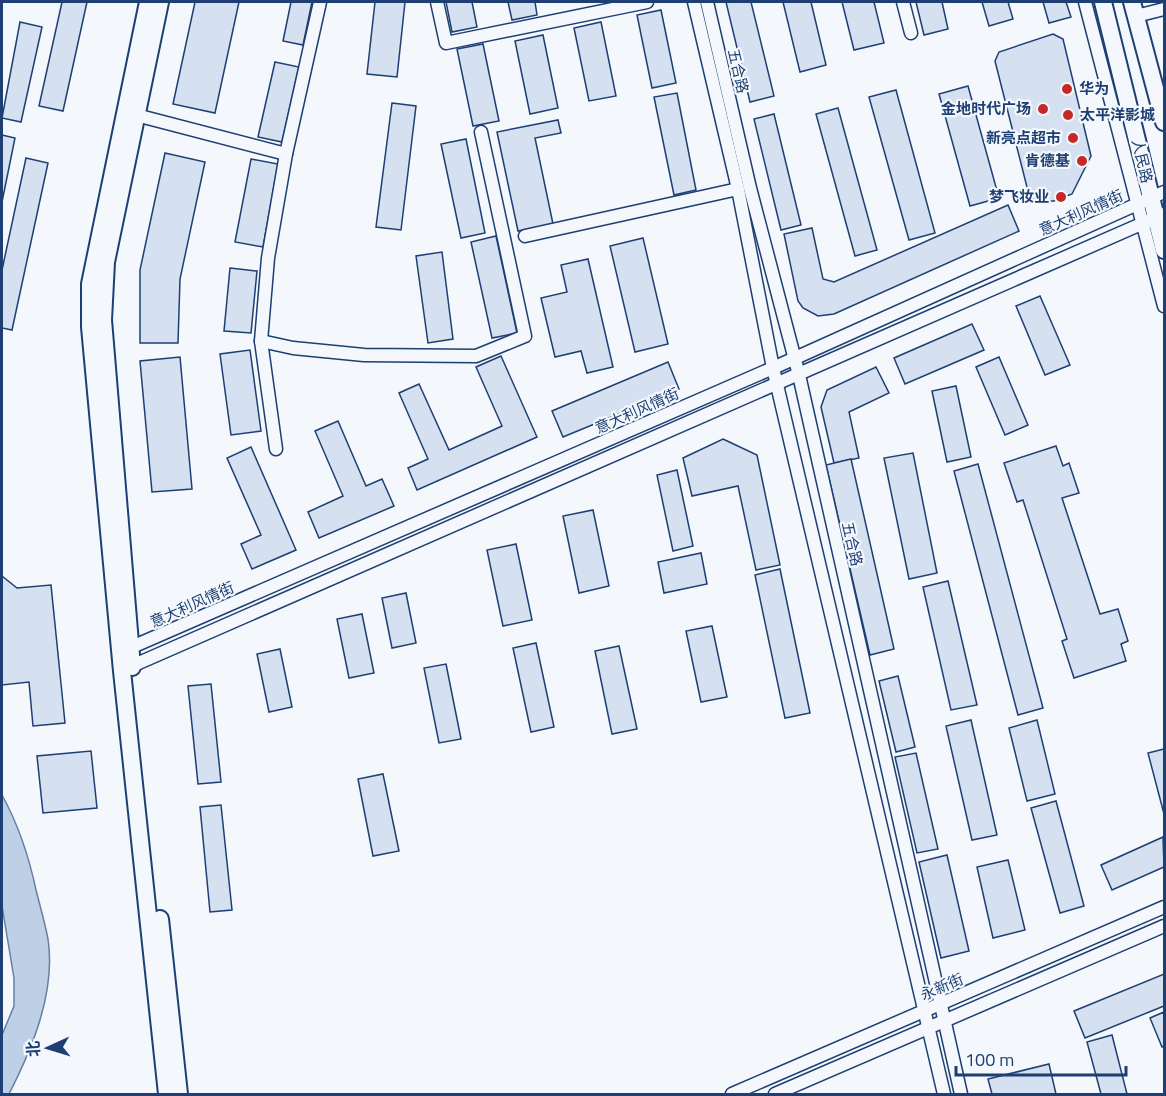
<svg xmlns="http://www.w3.org/2000/svg" width="1166" height="1096" font-family="'Titillium Web','Noto Sans SC',sans-serif">
	<style>
		.water { fill: #bed0e5; stroke: #687fa3; stroke-width: 1.5 }
		.building { fill: #d5e0f0; stroke: #1d3f73; stroke-width: 1.5 }
		.lines { fill: none; stroke-linecap: round; stroke-linejoin: round }
		.minor-casing { stroke: #1d3f73; stroke-width: 15 }
		.major-casing { stroke: #1d3f73; stroke-width: 20 }
		.minor { stroke: #f4f7fb; stroke-width: 12 }
		.major { stroke: #f4f7fb; stroke-width: 16 }
		.poi-dot { fill: #c62828; stroke: #f4f7fb; stroke-width: 2 }
		.labels { text-anchor: middle; stroke-width: 4.5; stroke-linejoin: round; paint-order: stroke }
		.street-label { font-size: 15px; fill: #1d3f73; stroke: #f4f7fb }
		.poi-label { font-size: 15px; font-weight: bold; fill: #1d3f73; stroke: #f4f7fb; text-anchor: end }
	</style>
	<rect width="100%" height="100%" fill="#f4f7fb"/>
	<!-- water -->
	<path class="water" d="M 2,795 C 18,824 29,857 36,890 C 40,906 45,923 48,939 C 56,992 32,1049 9,1094 L 2,1094 L 2,1035 L 14,1006 L 14,978 L 2,906 Z"/>
	<!-- building -->
	<g class="building">
		<polygon points="62,2 87,2 63,111 39,106"/>
		<polygon points="195,2 239,2 215,113 173,104"/>
		<polygon points="291,2 312,2 303,45 283,41"/>
		<polygon points="375,2 405,2 397,77 367,74"/>
		<polygon points="446,2 472,2 477,27 452,32"/>
		<polygon points="508,2 535,2 537,15 512,20"/>
		<polygon points="726,2 751,2 774,96 750,102"/>
		<polygon points="783,2 811,2 826,65 800,72"/>
		<polygon points="842,2 874,2 884,43 854,50"/>
		<polygon points="916,2 942,2 948,29 924,35"/>
		<polygon points="982,2 1008,2 1013,19 989,26"/>
		<polygon points="1043,2 1066,2 1071,17 1049,23"/>
		<polygon points="661,10 676,83 652,88 637,15"/>
		<polygon points="20,22 42,27 21,122 2,118"/>
		<polygon points="601,22 616,96 589,101 574,28"/>
		<polygon points="1053,34 1063,39 1091,156 1072,194 1054,201 1036,201 1029,195 995,61 999,52"/>
		<polygon points="543,35 558,108 530,114 515,41"/>
		<polygon points="483,44 499,121 473,126 457,49"/>
		<polygon points="275,62 299,67 282,142 258,137"/>
		<polygon points="968,86 999,198 970,206 939,94"/>
		<polygon points="896,90 935,233 909,240 869,97"/>
		<polygon points="677,93 696,190 674,195 654,97"/>
		<polygon points="392,103 416,106 401,230 376,227"/>
		<polygon points="838,108 877,250 855,256 816,114"/>
		<polygon points="774,114 801,225 781,230 754,119"/>
		<polygon points="558,120 561,133 535,138 553,224 518,231 497,132"/>
		<polygon points="2,135 15,138 2,202"/>
		<polygon points="466,139 485,233 461,238 441,144"/>
		<polygon points="165,153 205,162 180,279 178,343 140,343 140,270"/>
		<polygon points="26,158 48,163 12,330 2,328 2,270"/>
		<polygon points="251,159 278,164 263,247 235,242"/>
		<polygon points="1008,205 1019,231 834,314 818,316 803,308 798,301 784,234 812,228 823,279 834,282"/>
		<polygon points="496,236 517,333 492,338 471,242"/>
		<polygon points="643,238 668,344 635,352 610,246"/>
		<polygon points="442,252 453,339 428,343 416,256"/>
		<polygon points="588,259 613,367 587,373 581,351 555,357 541,298 567,292 561,265"/>
		<polygon points="230,268 257,271 251,333 224,331"/>
		<polygon points="1040,296 1070,365 1045,375 1016,306"/>
		<polygon points="972,324 984,350 905,384 894,358"/>
		<polygon points="250,350 261,431 231,435 220,354"/>
		<polygon points="501,356 537,437 417,490 408,468 428,459 399,393 419,384 449,450 502,426 476,367"/>
		<polygon points="180,357 192,489 152,492 140,361"/>
		<polygon points="999,357 1028,425 1005,435 976,367"/>
		<polygon points="668,362 679,389 563,437 552,411"/>
		<polygon points="876,367 889,393 849,412 859,458 834,463 821,407 827,390"/>
		<polygon points="956,386 971,457 947,462 932,391"/>
		<polygon points="338,421 366,486 382,479 394,506 319,538 308,512 343,496 315,431"/>
		<polygon points="723,439 757,455 780,565 756,570 738,486 692,496 683,458"/>
		<polygon points="1056,446 1063,466 1069,463 1079,493 1062,498 1100,614 1118,609 1128,641 1121,644 1126,661 1074,678 1062,641 1067,639 1023,500 1017,502 1004,463"/>
		<polygon points="251,447 296,550 252,569 241,544 261,535 227,458"/>
		<polygon points="913,453 937,573 909,579 884,458"/>
		<polygon points="851,459 894,649 870,655 826,465"/>
		<polygon points="978,464 1043,708 1018,715 954,471"/>
		<polygon points="677,470 693,546 673,551 657,475"/>
		<polygon points="593,510 609,586 579,593 563,516"/>
		<polygon points="516,544 532,620 503,626 487,550"/>
		<polygon points="701,553 707,584 664,593 658,562"/>
		<polygon points="780,569 810,713 785,718 755,575"/>
		<polygon points="2,576 17,588 51,585 65,723 33,726 29,682 2,685"/>
		<polygon points="948,581 977,705 951,710 923,587"/>
		<polygon points="406,593 416,643 392,648 382,598"/>
		<polygon points="362,614 374,673 349,678 337,619"/>
		<polygon points="712,626 727,697 701,702 686,631"/>
		<polygon points="536,643 554,727 531,732 513,648"/>
		<polygon points="619,646 637,729 612,734 595,651"/>
		<polygon points="280,649 292,707 269,712 257,654"/>
		<polygon points="446,664 461,739 439,743 424,668"/>
		<polygon points="898,676 915,747 896,752 879,681"/>
		<polygon points="211,684 221,782 198,784 188,686"/>
		<polygon points="971,720 997,835 972,840 946,726"/>
		<polygon points="1037,720 1055,794 1027,801 1009,728"/>
		<polygon points="1164,749 1164,814 1148,753"/>
		<polygon points="91,751 97,808 43,813 37,756"/>
		<polygon points="916,753 938,849 917,853 895,757"/>
		<polygon points="383,774 399,851 373,856 358,779"/>
		<polygon points="1056,801 1084,906 1060,913 1031,808"/>
		<polygon points="221,805 232,910 210,912 200,807"/>
		<polygon points="1163,837 1164,867 1112,890 1101,865"/>
		<polygon points="947,855 969,951 941,958 919,862"/>
		<polygon points="1008,860 1025,930 993,938 977,867"/>
		<polygon points="1164,974 1164,1006 1085,1038 1074,1011"/>
		<polygon points="1164,1012 1164,1046 1162,1047 1150,1018"/>
		<polygon points="1112,1035 1127,1094 1101,1094 1087,1042"/>
		<polygon points="1049,1064 1056,1094 992,1094 988,1079"/>
	</g>
	<g class="lines">
		<defs>
			<g id="minor">
				<polyline points="437,2 446,43 647,2"/>
				<polyline points="694,2 738,189 773,368 944,1094"/>
				<polyline points="707,2 750,188 799,375 961,1094"/>
				<polyline points="903,2 911,33"/>
				<polyline points="1085,2 1164,306"/>
				<polyline points="1136,16 1164,9"/>
				<polyline points="136,115 286,154"/>
				<polyline points="525,236 738,189"/>
				<polyline points="261,341 293,348 364,355 476,356 525,336 481,132"/>
				<polyline points="276,449 261,341 268,258 286,154 320,2"/>
				<polyline points="125,650 773,368 1164,192"/>
				<polyline points="125,669 1164,214"/>
				<polyline points="732,1094 1164,907"/>
				<polyline points="775,1094 1164,926"/>
			</g>
			<g id="major">
				<polyline points="148,2 90,284 90,327 122,671 167,1094"/>
				<polyline points="1103,2 1164,250"/>
				<polyline points="1132,2 1164,122"/>
				<polyline points="132,667 103,320 106,262 160,2"/>
				<polyline points="160,919 179,1094"/>
			</g>
		</defs>
		<!-- minor casing -->
		<use href="#minor" class="minor-casing"/>
		<!-- major casing -->
		<use href="#major" class="major-casing"/>
		<!-- minor -->
		<use href="#minor" class="minor"/>
		<!-- major -->
		<use href="#major" class="major"/>
	</g>
	<!-- markers -->
	<g class="poi-dot">
		<circle cx="1067" cy="89" r="6"/>
		<circle cx="1043" cy="109" r="6"/>
		<circle cx="1068" cy="115" r="6"/>
		<circle cx="1073" cy="138" r="6"/>
		<circle cx="1082" cy="161" r="6"/>
		<circle cx="1061" cy="197" r="6"/>
	</g>
	<g class="labels">
		<!-- street labels -->
		<g class="street-label">
			<text transform="translate(738 71) rotate(77)" y="5">五合路</text>
			<text transform="translate(1142 161) rotate(77)" y="5">人民路</text>
			<text transform="translate(1081 213) rotate(-24)" y="5">意大利风情街</text>
			<text transform="translate(637 411) rotate(-24)" y="5">意大利风情街</text>
			<text transform="translate(852 544) rotate(77)" y="5">五合路</text>
			<text transform="translate(192 605) rotate(-24)" y="5">意大利风情街</text>
			<text transform="translate(942 987) rotate(-23)" y="5">永新街</text>
		</g>
		<!-- poi labels -->
		<g class="poi-label">
			<text x="1079" y="94" text-anchor="start">华为</text>
			<text x="1031" y="114">金地时代广场</text>
			<text x="1080" y="120" text-anchor="start">太平洋影城</text>
			<text x="1061" y="143">新亮点超市</text>
			<text x="1070" y="166">肯德基</text>
			<text x="1049" y="202">梦飞妆业</text>
		</g>
	</g>
	<!-- border -->
	<rect width="1166" height="1096" fill="none" stroke="#1d3f73" stroke-width="6"/>
	<!-- north arrow -->
	<g transform="translate(48 1048) rotate(266)" stroke="#f4f7fb" stroke-width="4.5" paint-order="stroke">
	<path d="M0-4.5L10 22L0 15L-10 22Z" fill="#1d3f73"/>
	<text y="-9" font-size="16" font-weight="bold" text-anchor="middle" fill="#1d3f73">北</text>
	</g>
	<!-- scale -->
	<path d="M956 1066v9h170v-9" fill="none" stroke="#1d3f73" stroke-width="3"/>
	<text x="965" y="1066" font-size="18" fill="#1d3f73" stroke="#f4f7fb" stroke-width="4.5" paint-order="stroke">100 m</text>
</svg>
